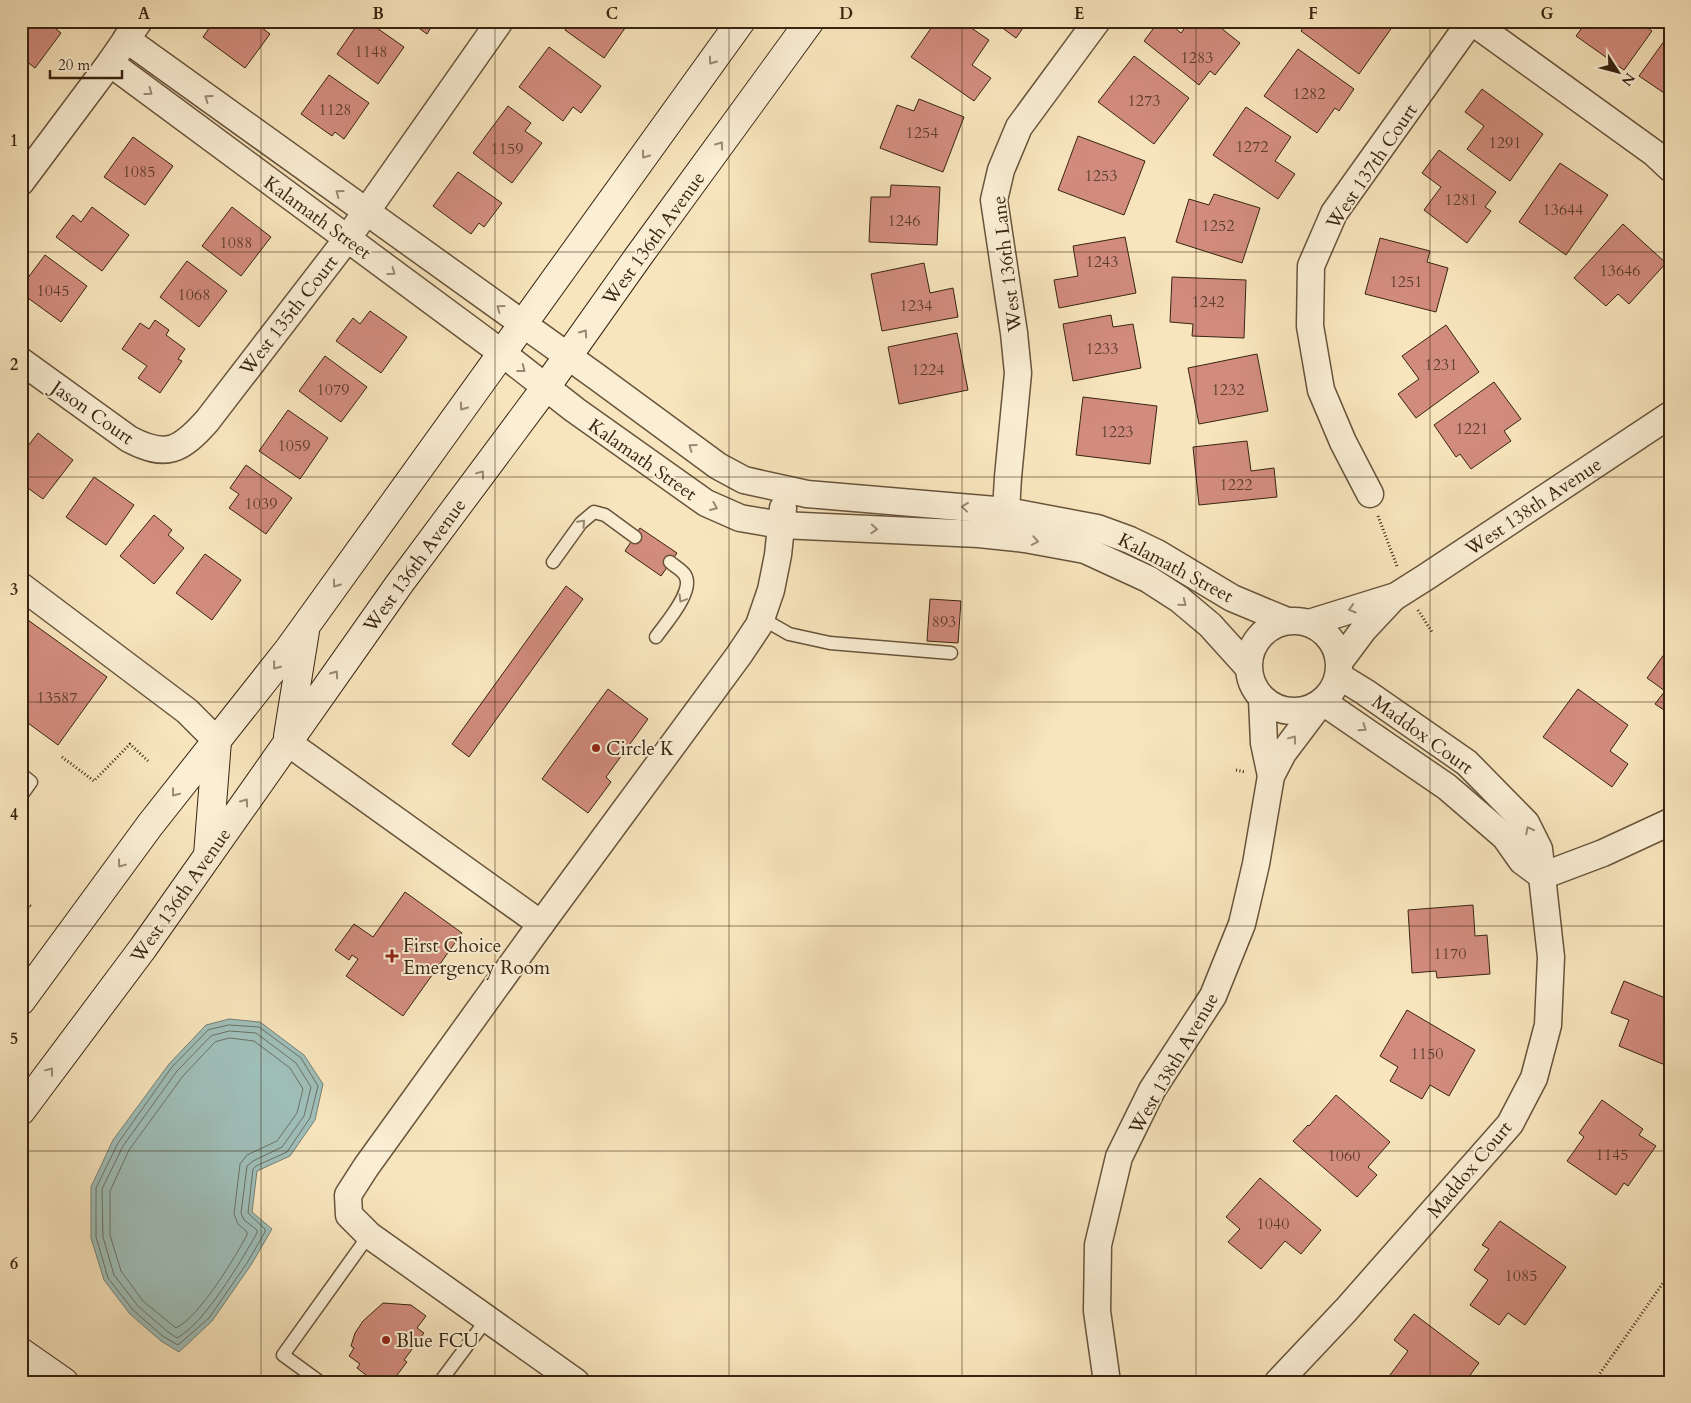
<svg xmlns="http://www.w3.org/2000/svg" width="1691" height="1403" font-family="Cardo,serif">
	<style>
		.water { fill: #9fbeb8; stroke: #768075 }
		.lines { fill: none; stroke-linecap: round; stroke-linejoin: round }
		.shore { stroke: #6c7164; stroke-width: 1 }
		.building { fill: #d28c7e; stroke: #382410 }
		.lane-casing { stroke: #68543b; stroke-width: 15 }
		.street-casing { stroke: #68543b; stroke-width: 29 }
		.secondary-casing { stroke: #382410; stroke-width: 30 }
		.path { stroke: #382410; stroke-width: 3; stroke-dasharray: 1 2.5; stroke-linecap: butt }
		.lane { stroke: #faeed4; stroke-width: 12 }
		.street { stroke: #faeed4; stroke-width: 26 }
		.secondary { stroke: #faeed4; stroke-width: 28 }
		.oneway { stroke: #998972 }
		.grid { fill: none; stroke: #382410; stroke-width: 1; stroke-opacity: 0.55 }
		.poi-dot { fill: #8f2418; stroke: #faeed4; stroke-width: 2 }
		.labels { text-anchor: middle; stroke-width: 4; stroke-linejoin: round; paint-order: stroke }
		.number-label { font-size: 16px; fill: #5e3e2c }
		.street-label { font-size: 19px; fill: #382410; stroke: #faeed4 }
		.poi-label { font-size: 19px; fill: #382410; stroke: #faeed4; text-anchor: start }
		.neatline { fill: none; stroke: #382410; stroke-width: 2 }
		.grid-label { font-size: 16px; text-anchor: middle; font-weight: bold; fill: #382410 }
	</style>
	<rect width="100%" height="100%" fill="#f8e5bd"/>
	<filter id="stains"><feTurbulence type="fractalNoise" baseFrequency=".004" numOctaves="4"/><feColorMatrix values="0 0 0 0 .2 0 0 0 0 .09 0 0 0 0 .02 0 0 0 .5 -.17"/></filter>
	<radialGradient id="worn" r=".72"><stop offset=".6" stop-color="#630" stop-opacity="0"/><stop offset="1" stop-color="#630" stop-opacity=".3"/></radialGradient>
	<!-- water -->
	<polygon class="water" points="229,1019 260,1022 304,1055 323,1084 315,1120 290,1156 257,1171 252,1212 272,1229 251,1265 212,1321 179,1352 161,1341 130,1314 104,1280 91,1238 91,1187 113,1140 169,1064 206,1025"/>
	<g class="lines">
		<!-- shore -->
		<g class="shore">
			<polygon points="229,1025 259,1027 301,1058 318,1086 310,1118 287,1152 256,1166 253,1169 248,1213 265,1229 265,1232 247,1263 209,1318 178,1345 164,1337 133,1310 108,1278 96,1237 96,1188 118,1143 172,1067 208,1030"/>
			<path d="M 230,1031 L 256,1033 L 296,1063 L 311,1087 L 304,1116 L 282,1147 L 253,1161 L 247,1166 L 241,1213 L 244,1220 L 257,1230 L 257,1233 C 241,1261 205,1323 177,1338 L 168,1332 L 138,1306 L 114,1275 L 103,1237 L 102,1189 L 123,1146 L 177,1071 L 211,1036 Z"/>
			<path d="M 230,1038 L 254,1041 L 290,1068 L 303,1089 L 297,1113 L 277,1141 L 247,1155 L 240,1164 L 234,1214 L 238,1224 L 247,1232 L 247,1235 C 234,1259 200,1316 176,1328 L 143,1301 L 121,1271 L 110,1235 L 110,1191 L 129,1150 L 183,1076 L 215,1042 Z"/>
		</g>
	</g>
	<!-- building -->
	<g class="building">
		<polygon points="21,21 46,21 61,33 35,68 21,57"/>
		<polygon points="214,21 253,21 270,34 245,68 203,37"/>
		<polygon points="360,21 367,21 404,47 378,84 337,54"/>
		<polygon points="409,21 435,21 427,34"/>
		<polygon points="571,21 630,21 604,58 565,30"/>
		<polygon points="936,21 961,21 989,40 972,65 991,78 974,101 911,57"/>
		<polygon points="993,21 1028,21 1016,38"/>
		<polygon points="1159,21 1167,21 1181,33 1190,21 1212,21 1240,43 1215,75 1210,71 1199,85 1144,41"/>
		<polygon points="1308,21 1386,21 1393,26 1359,74 1301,31"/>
		<polygon points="1587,21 1644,21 1642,24 1652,31 1624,70 1576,36"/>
		<polygon points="1670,33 1670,97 1639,76"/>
		<polygon points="549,47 601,86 581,113 573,107 563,121 519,87"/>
		<polygon points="1298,49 1354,89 1339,111 1335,108 1317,133 1264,96"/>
		<polygon points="1134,56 1189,98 1154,144 1098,102"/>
		<polygon points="329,75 369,103 344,139 335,132 332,136 301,114"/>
		<polygon points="1482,89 1543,134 1510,181 1467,149 1484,126 1465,112"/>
		<polygon points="919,99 964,117 943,172 880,148 897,105 914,111"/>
		<polygon points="508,106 531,123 525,131 542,143 512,183 473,153"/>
		<polygon points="1246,107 1291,137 1275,161 1295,174 1278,199 1213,155"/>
		<polygon points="1078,136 1145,161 1124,215 1058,190"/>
		<polygon points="133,137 173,166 145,205 104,177"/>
		<polygon points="1439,150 1496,192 1485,207 1491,211 1467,243 1424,210 1441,187 1422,173"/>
		<polygon points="1560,163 1608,195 1566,255 1519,222"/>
		<polygon points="458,172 502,203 484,227 479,223 471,234 433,206"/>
		<polygon points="891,185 940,187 937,245 869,242 871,197 890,197"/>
		<polygon points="1214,194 1260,208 1242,263 1176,242 1189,199 1209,205"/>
		<polygon points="92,207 129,235 102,271 56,237 73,215 81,222"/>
		<polygon points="232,207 271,237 241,276 202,246"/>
		<polygon points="1623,224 1666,263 1629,304 1618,294 1606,306 1574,278"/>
		<polygon points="1125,237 1136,293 1059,308 1054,280 1078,276 1073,246"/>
		<polygon points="1380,238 1430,251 1427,262 1448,268 1436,312 1365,294"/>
		<polygon points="45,255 87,286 61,322 21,293 21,287"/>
		<polygon points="187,261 227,291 199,327 160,297"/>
		<polygon points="924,263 930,293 953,288 958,317 882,331 871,274"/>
		<polygon points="1172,277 1246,280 1244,338 1192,336 1193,324 1170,322"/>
		<polygon points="370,311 407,337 381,373 336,341 353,318 360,324"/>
		<polygon points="1111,315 1113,327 1133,324 1141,368 1073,381 1063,324"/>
		<polygon points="155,320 169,330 166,335 185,349 178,359 182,361 160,393 138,378 147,366 122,349 140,323 149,329"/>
		<polygon points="1446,325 1479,372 1416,418 1398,394 1419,379 1402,356"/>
		<polygon points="957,333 968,390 899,404 888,347"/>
		<polygon points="1257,354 1268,411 1199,424 1188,368"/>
		<polygon points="325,356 367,387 341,422 299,391"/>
		<polygon points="1494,382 1521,419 1504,431 1511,441 1471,469 1460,454 1456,457 1434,425"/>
		<polygon points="1083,397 1157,406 1150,464 1076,455"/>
		<polygon points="288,410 328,438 300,479 259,451"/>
		<polygon points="38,433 73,460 43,499 21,483 21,455"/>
		<polygon points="1247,441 1251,471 1274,468 1277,497 1199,505 1193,447"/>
		<polygon points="246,465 292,498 266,534 229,508 239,494 230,488"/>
		<polygon points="94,477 134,505 106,545 66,517"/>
		<polygon points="154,515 172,530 168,535 184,548 154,584 120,556"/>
		<polygon points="640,528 677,553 661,576 625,551"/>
		<polygon points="205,554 241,580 212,620 176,593"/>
		<polygon points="566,586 583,599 469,757 452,744"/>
		<polygon points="930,599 961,601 958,643 927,641"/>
		<polygon points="21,615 107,677 58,745 21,718"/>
		<polygon points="1670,646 1670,714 1655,704 1665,691 1647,678"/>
		<polygon points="608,689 648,719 606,777 611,782 588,813 542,779"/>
		<polygon points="1578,689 1628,725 1610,751 1628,764 1612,787 1543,737"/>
		<polygon points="405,892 462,933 403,1016 346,976 358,959 352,955 349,960 335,950 354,924 373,937"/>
		<polygon points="1473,905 1475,936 1487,935 1490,974 1437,978 1436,971 1412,973 1408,910"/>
		<polygon points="1624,981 1670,1000 1670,1067 1619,1046 1629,1020 1611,1013"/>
		<polygon points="1407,1010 1475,1050 1449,1096 1430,1085 1422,1099 1390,1081 1398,1067 1380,1056"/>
		<polygon points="1336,1095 1390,1142 1368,1167 1377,1175 1357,1197 1293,1141 1308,1125 1309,1126"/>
		<polygon points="1602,1100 1643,1129 1639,1135 1656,1146 1628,1186 1624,1183 1616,1195 1567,1161 1584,1137 1579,1133"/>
		<polygon points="1260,1178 1321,1230 1301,1254 1285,1241 1261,1269 1228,1242 1240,1229 1226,1217"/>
		<polygon points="1500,1221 1566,1267 1525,1325 1508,1313 1499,1325 1470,1305 1488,1280 1474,1270 1489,1249 1482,1245"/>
		<polygon points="383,1303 411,1305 426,1316 417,1328 424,1333 404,1360 407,1362 394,1379 396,1382 375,1382 357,1368 360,1364 349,1356 354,1348 351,1346 355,1333 363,1321"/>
		<polygon points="1414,1314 1479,1363 1465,1382 1399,1382 1390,1375 1408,1351 1394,1340"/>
	</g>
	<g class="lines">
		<defs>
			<g id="lane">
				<polyline points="553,562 581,523 594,512 605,515 635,537"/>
				<polyline points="761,618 789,634 830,643 951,653"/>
				<path d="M 656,637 C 665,624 695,591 685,575 C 682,570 674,566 670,562"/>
				<polyline points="21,774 31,782 21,796"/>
				<polyline points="320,1382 283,1355 369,1235"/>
				<polyline points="440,1382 487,1319"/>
			</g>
			<g id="street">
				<polyline points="1471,21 1654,153 1670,168"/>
				<polyline points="126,39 597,377 718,466 744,480 807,494 1007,511 1097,528 1130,540 1157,553 1232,598 1287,621"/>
				<polyline points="110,63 502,353 575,410 706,503 740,518 781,525 979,534 1025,539 1085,550 1148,579 1179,599 1210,625 1248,667"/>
				<polyline points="21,182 110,63 139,21"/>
				<path d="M 21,361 L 129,439 C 167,459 181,450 207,421 L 347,239 L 500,21"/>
				<polyline points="1370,494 1343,442 1321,390 1310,326 1311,266 1334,213 1471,21"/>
				<polyline points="1005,528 1008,477 1018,373 1014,333 994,200 1001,170 1019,127 1097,21"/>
				<polyline points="21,586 187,711 217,741"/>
				<circle cx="1294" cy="666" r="45"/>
				<polyline points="1309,623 1396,596 1426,577 1670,415"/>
				<polyline points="1340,661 1364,629 1393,598"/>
				<polyline points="1262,699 1264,743 1271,776"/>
				<polyline points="1323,702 1447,787 1505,837 1522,861 1542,876"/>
				<polyline points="287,742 541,924"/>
				<polyline points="1542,876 1603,853 1670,822"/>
				<polyline points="576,1382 369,1235 349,1215 348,1195 366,1167 541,924 739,655 759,625 771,590 778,555 783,508"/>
				<polyline points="1107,1382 1097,1311 1098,1245 1119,1157 1152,1090 1213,996 1242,924 1256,864 1271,776 1283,753 1320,704"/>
				<polyline points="1278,1382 1346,1310 1510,1124 1534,1078 1548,1025 1551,957 1539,849 1526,823 1467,763 1365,692 1339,676"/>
			</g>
			<g id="secondary">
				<polyline points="288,736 305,631"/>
				<polyline points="208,855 217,741"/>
				<polyline points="21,1001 150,825 289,649 741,21"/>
				<polyline points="21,1111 143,948 400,583 546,387 638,257 810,21"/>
				<polyline points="21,1352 64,1382"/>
			</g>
		</defs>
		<!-- lane casing -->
		<use href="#lane" class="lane-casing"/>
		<!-- street casing -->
		<use href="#street" class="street-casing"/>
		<!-- secondary casing -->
		<use href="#secondary" class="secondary-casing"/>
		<!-- path -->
		<g class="path">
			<polyline points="1378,516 1397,566"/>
			<polyline points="1418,610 1432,632"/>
			<polyline points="62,757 94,781 130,744 148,761"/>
			<polyline points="1236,770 1245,772"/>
			<polyline points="21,900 32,907"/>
			<polyline points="1594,1382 1670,1273"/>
		</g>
		<!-- lane -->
		<use href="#lane" class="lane"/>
		<!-- street -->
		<use href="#street" class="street"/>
		<!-- secondary -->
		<use href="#secondary" class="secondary"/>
	</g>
	<!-- one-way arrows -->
	<defs><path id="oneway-chevron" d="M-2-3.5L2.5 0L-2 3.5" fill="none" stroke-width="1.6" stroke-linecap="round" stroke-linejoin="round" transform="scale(1.25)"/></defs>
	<g class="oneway">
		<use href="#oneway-chevron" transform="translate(712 61) rotate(126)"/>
		<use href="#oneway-chevron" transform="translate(149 92) rotate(36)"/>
		<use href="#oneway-chevron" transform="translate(208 98) rotate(-144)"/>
		<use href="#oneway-chevron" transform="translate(720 145) rotate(-54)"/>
		<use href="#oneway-chevron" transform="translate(645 155) rotate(126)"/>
		<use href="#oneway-chevron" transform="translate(339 193) rotate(-144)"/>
		<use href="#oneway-chevron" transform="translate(392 272) rotate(36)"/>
		<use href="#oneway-chevron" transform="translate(500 308) rotate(-144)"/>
		<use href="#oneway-chevron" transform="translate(584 333) rotate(-55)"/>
		<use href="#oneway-chevron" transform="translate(522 369) rotate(38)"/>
		<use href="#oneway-chevron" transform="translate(463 407) rotate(126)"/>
		<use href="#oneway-chevron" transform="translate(692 447) rotate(-144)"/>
		<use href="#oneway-chevron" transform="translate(481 474) rotate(-53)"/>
		<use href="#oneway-chevron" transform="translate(714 507) rotate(23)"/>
		<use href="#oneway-chevron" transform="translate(965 507) rotate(-174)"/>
		<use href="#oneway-chevron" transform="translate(582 523) rotate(-46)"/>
		<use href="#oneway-chevron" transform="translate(874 529) rotate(3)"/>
		<use href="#oneway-chevron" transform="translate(1035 541) rotate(11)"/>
		<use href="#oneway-chevron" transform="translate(336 584) rotate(126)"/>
		<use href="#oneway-chevron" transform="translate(682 599) rotate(121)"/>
		<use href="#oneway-chevron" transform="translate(1183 603) rotate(39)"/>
		<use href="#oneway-chevron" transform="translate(1352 609) rotate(163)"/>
		<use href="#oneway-chevron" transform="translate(276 666) rotate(128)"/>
		<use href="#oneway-chevron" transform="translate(335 674) rotate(-55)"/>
		<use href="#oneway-chevron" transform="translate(1363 728) rotate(35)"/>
		<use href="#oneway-chevron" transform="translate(1293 739) rotate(-53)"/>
		<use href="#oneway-chevron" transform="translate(175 793) rotate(128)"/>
		<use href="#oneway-chevron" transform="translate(245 802) rotate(-55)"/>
		<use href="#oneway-chevron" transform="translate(1529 830) rotate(-117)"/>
		<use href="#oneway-chevron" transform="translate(121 864) rotate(127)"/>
		<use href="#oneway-chevron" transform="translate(50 1071) rotate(-53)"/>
	</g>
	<!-- grid -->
	<path class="grid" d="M 261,21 L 261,1382M 495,21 L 495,1382M 729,21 L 729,1382M 962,21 L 962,1382M 1196,21 L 1196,1382M 1430,21 L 1430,1382M 21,252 L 1670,252M 21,477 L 1670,477M 21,702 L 1670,702M 21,926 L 1670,926M 21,1151 L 1670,1151"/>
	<!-- markers -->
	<g class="poi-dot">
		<circle cx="596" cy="748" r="5"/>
		<path d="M389.5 948.5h5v5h5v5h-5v5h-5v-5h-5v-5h5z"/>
		<circle cx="386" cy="1340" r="5"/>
	</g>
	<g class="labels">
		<!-- number labels -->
		<g class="number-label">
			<text x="371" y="57">1148</text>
			<text x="1197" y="63">1283</text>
			<text x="1309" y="99">1282</text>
			<text x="1144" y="106">1273</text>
			<text x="335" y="115">1128</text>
			<text x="922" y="138">1254</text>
			<text x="1505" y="148">1291</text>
			<text x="1252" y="152">1272</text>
			<text x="507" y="154">1159</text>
			<text x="139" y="177">1085</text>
			<text x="1101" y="181">1253</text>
			<text x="1461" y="205">1281</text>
			<text x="1563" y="215">13644</text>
			<text x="904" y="226">1246</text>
			<text x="1218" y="231">1252</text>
			<text x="236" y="248">1088</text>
			<text x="1102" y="267">1243</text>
			<text x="1620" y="276">13646</text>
			<text x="1406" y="287">1251</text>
			<text x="53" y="296">1045</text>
			<text x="194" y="300">1068</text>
			<text x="1208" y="307">1242</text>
			<text x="916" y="311">1234</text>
			<text x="1102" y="354">1233</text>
			<text x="1441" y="370">1231</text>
			<text x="928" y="375">1224</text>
			<text x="333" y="395">1079</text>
			<text x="1228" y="395">1232</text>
			<text x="1472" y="434">1221</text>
			<text x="1117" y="437">1223</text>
			<text x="294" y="451">1059</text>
			<text x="1236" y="490">1222</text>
			<text x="261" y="509">1039</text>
			<text x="944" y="627">893</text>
			<text x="57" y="703">13587</text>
			<text x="1450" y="959">1170</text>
			<text x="1427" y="1059">1150</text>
			<text x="1612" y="1160">1145</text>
			<text x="1344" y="1161">1060</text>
			<text x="1273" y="1229">1040</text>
			<text x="1521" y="1281">1085</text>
		</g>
		<!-- street labels -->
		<g class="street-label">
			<text transform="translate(1371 166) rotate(-56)" y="7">West 137th Court</text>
			<text transform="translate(318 217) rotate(36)" y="7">Kalamath Street</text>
			<text transform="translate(653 238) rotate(-54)" y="7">West 136th Avenue</text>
			<text transform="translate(1006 264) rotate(-97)" y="7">West 136th Lane</text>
			<text transform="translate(288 315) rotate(-52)" y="7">West 135th Court</text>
			<text transform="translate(93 412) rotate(35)" y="7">Jason Court</text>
			<text transform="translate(643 459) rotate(35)" y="7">Kalamath Street</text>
			<text transform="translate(1533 506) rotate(-34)" y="7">West 138th Avenue</text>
			<text transform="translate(414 565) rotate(-54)" y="7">West 136th Avenue</text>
			<text transform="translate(1176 567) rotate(28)" y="7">Kalamath Street</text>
			<text transform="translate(1423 734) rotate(36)" y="7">Maddox Court</text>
			<text transform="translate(180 895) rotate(-55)" y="7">West 136th Avenue</text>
			<text transform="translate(1173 1063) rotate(-60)" y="7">West 138th Avenue</text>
			<text transform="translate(1469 1169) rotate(-50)" y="7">Maddox Court</text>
		</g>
		<!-- poi labels -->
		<g class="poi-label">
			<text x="606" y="755">Circle K</text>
			<text x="403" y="952">First Choice<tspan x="403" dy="22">Emergency Room</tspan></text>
			<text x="396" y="1347">Blue FCU</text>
		</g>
	</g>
	<!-- margin -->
	<rect width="1691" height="1403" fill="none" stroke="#f8e5bd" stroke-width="55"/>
	<!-- north arrow -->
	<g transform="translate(1618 72) rotate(126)" stroke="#faeed4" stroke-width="4" paint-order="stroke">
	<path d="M0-4L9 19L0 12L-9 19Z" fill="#382410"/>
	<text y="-8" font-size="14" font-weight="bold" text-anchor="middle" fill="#382410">N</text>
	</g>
	<!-- scale -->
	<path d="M50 70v8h72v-8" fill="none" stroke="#382410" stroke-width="2.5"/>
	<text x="58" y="70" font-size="15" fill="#382410" stroke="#faeed4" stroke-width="4" paint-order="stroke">20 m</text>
	<rect x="28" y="28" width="1636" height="1348" class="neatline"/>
	<g class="grid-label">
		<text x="144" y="19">A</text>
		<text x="378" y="19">B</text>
		<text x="612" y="19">C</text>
		<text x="846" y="19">D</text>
		<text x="1079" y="19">E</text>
		<text x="1313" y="19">F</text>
		<text x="1547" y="19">G</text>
		<text x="14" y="146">1</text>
		<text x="14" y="370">2</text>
		<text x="14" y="595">3</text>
		<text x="14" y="820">4</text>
		<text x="14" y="1044">5</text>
		<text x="14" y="1269">6</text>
	</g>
	<rect width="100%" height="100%" filter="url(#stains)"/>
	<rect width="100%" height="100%" fill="url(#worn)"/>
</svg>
